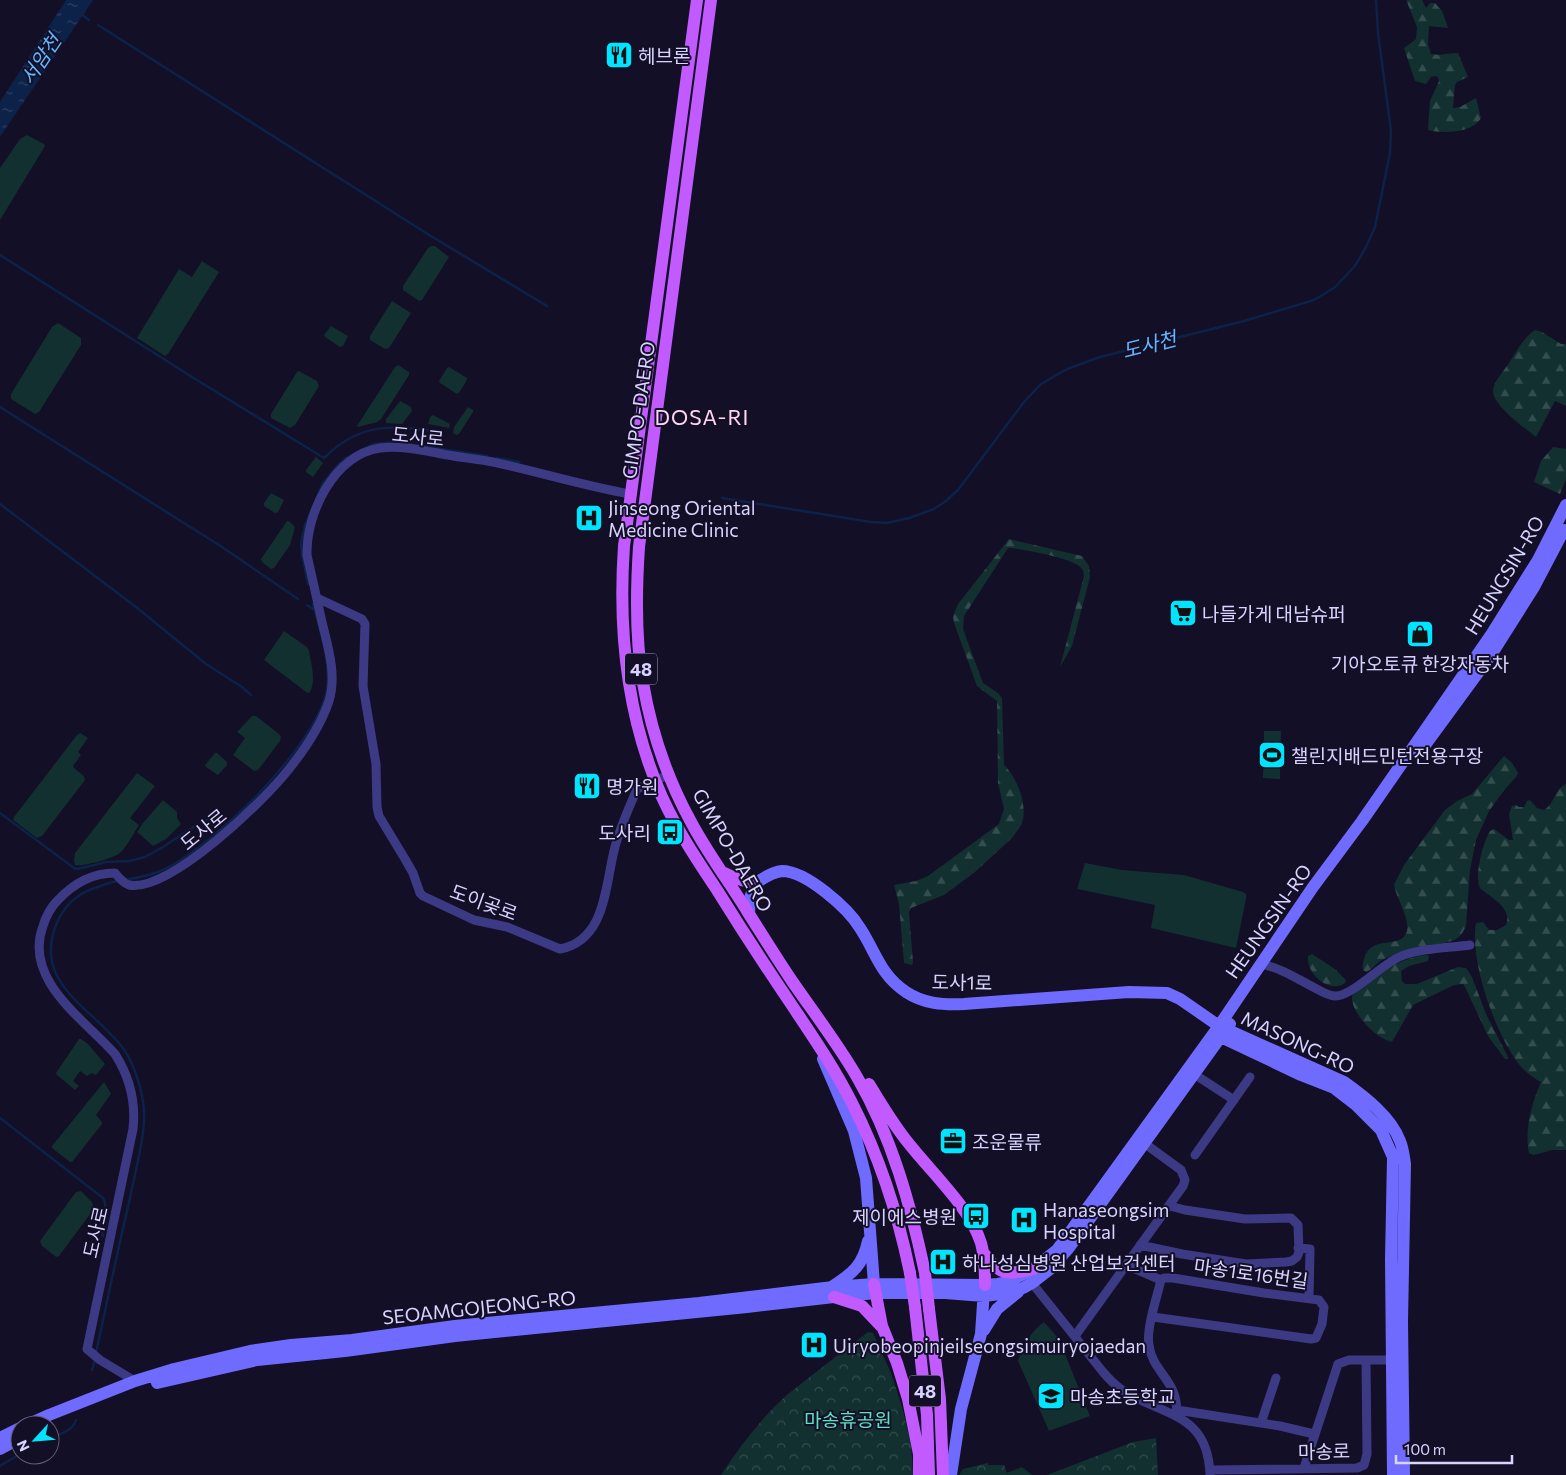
<svg xmlns="http://www.w3.org/2000/svg" width="1566" height="1475" font-family="Commissioner,'Noto Sans KR',sans-serif">
  <style>
    .forest { fill: url(#forest-firs) }
    .park { fill: url(#park-crowns) }
    .garden { fill: #12302f }
    .water { fill: url(#water-ripples) }
    .lines { fill: none; stroke-linecap: round; stroke-linejoin: round }
    .stream { stroke: #0c2248; stroke-width: 2.5 }
    .street { stroke: #3d3a85; stroke-width: 9 }
    .secondary { stroke: #6f6bff; stroke-width: 12 }
    .primary { stroke: #c25bff; stroke-width: 12 }
    .primary-bridge { stroke: #c25bff; stroke-width: 12 }
    .labels { text-anchor: middle; dominant-baseline: central; stroke-width: 4; stroke-linejoin: round; paint-order: stroke }
    .shield { fill: #130f26; stroke: #9e99be; stroke-width: 1 }
    .shield-label { font-size: 18px; font-weight: bold; fill: #d9d4ff }
    .poi-label { font-size: 19px; fill: #d9d4ff; stroke: #130f26; text-anchor: start }
    .street-label { font-size: 19px; fill: #d9d4ff; stroke: #130f26 }
    .park-label { font-size: 19px; fill: #5fe0c0; stroke: #130f26 }
    .water-label { font-size: 20px; font-style: italic; fill: #62b6ff; stroke: #130f26 }
    .quarter-label { font-size: 21px; letter-spacing: 1px; fill: #ffd6f0; stroke: #130f26 }
  </style>
  <defs>
    <pattern id="forest-firs" width="22" height="20" patternUnits="userSpaceOnUse" patternTransform="scale(1.25)"><rect width="22" height="20" fill="#12302f"/><path d="M5 1l3.5 6h-7zM16 11l3.5 6h-7z" fill="#344d4e"/></pattern>
    <pattern id="park-crowns" width="20" height="18" patternUnits="userSpaceOnUse" patternTransform="scale(1.25)"><rect width="20" height="18" fill="#12302f"/><path d="M2 6a3 3 0 1 1 6 0M12 15a3 3 0 1 1 6 0" fill="none" stroke="#344d4e"/></pattern>
    <pattern id="water-ripples" width="26" height="14" patternUnits="userSpaceOnUse" patternTransform="scale(1.25)"><rect width="26" height="14" fill="#0c2248"/><path d="M2 4q2-2 4 0t4 0M15 11q2-2 4 0t4 0" fill="none" stroke="#2f4163"/></pattern>
  </defs>
  <rect width="100%" height="100%" fill="#130f26"/>
  <!-- forest -->
  <path class="forest" d="M1406,0H1422L1426,8L1430,3H1435L1442,11L1448,28L1429,26L1428,44L1431,54C1440,56 1448,53 1458,53L1468,77L1457,82L1455,85L1453,108L1460,107L1476,98L1481,118C1473,133 1443,134 1428,130L1430,101L1439,81L1438,77L1435,76L1431,77L1426,84L1415,81L1404,48L1416,39L1417,27Z
    M1535,330L1542,332L1561,344H1566V406L1555,401L1536,437C1525,428 1492,405 1493,390C1494,381 1504,371 1509,363C1516,352 1523,338 1535,330Z
    M1553,447L1566,449V479L1560,494L1534,482L1541,461Z
    M1009,539L1082,556L1089,566L1090,577L1072,646L1060,667L1084,576C1084,572 1083,569 1079,566C1070,558 1020,548 1008,548L964,616L963,629L983,683L998,693L1002,698L1004,765C1017,777 1028,806 1022,823C1020,828 1016,832 1013,837L975,872L944,895L911,908L909,912L913,962L912,965L904,963L899,904L894,885L916,881L928,876L999,824L1004,809L998,783L997,701L977,686L954,623L953,616L958,604Z
    M1504,756L1512,763L1518,773L1516,777L1505,789L1489,811L1476,840L1470,870L1466,926C1462,934 1460,938 1452,941L1397,953L1380,961L1370,970L1366,972L1363,970C1362,966 1363,963 1364,959C1371,933 1401,951 1407,931C1410,918 1396,898 1394,885L1404,865L1445,810L1457,801L1472,794Z
    M1566,784V1150H1552L1534,1155L1529,1153C1524,1129 1532,1103 1541,1082C1534,1078 1528,1074 1522,1068C1497,1039 1469,962 1476,923L1483,922L1489,930H1497L1506,925C1513,908 1491,898 1480,888C1474,876 1483,842 1490,831L1494,829L1509,840H1513L1509,814L1512,806L1516,805L1519,807H1524L1527,801L1530,800L1537,808L1544,810C1555,804 1554,789 1566,784Z
    M1312,954L1335,969L1346,980L1345,983C1329,994 1306,974 1308,956Z
    M1427,955L1429,956L1428,961L1409,966L1401,971L1402,981L1405,984H1417L1458,967L1466,968L1472,977L1486,1014L1508,1057V1059H1505L1488,1036L1465,987L1463,984L1454,985L1413,1005L1392,1042C1376,1039 1350,1012 1352,996C1371,977 1400,957 1427,955Z"/>
  <!-- park -->
  <path class="park" d="M868,1332L873,1333L891,1373L903,1410L911,1444L913,1475H721C740,1446 762,1417 788,1394C814,1373 841,1353 868,1332Z
    M1156,1438L1158,1475H1047L1133,1442Z
    M988,1463V1465H1004L1007,1473L1022,1467L1032,1475H959L963,1469Z"/>
  <!-- garden -->
  <path class="garden" d="M27,135L44,144L45,146L0,220V168L20,139Z
    M431,246H435L449,257L422,300L419,301L403,290V286L428,248Z
    M202,261L219,272L168,354L165,356L137,338L179,269L192,277Z
    M392,301L411,313L389,348L385,349L370,340V336Z
    M58,323L81,338V345L39,412L35,414L11,399V394L52,327Z
    M331,326L348,336L343,346L340,347L325,337L324,335Z
    M398,365L409,372V375L381,419L377,422L358,427L357,426L395,367Z
    M449,367L467,378V380L459,393L457,394L440,383L439,381L447,368Z
    M299,371L317,381L319,386L295,425L290,428L271,418V414L297,372Z
    M400,401L411,407L412,411L402,424L386,423V419Z
    M468,407L473,410V412L459,434L456,435L453,433L454,427Z
    M433,415L450,424L449,428L428,424L430,417Z
    M316,457L323,463L313,477L306,472V470Z
    M271,493L284,500L278,512L275,513L264,506V503Z
    M287,521H289L295,527L290,545L274,568L271,569L262,562L261,559Z
    M284,631L307,647L309,651C311,663 317,682 309,693L306,692L264,660Z
    M252,716H256L279,734L281,737L280,741L258,770L254,771L233,755L245,738L237,732Z
    M1264,731H1281L1280,779L1263,778Z
    M80,733L88,738L78,752L81,755L73,766L74,768L84,776L85,780L42,836L37,838L13,820L14,817L77,735Z
    M215,753H217L227,762V765L218,775L206,767L205,765Z
    M137,773L155,786L130,818L139,825C133,834 128,845 121,852C116,858 82,867 75,865L74,861L75,853Z
    M163,800L177,812V818L181,824L166,839L153,846L137,832L143,823Z
    M1085,863L1122,870L1184,875L1243,892L1246,894V899L1236,948L1151,928L1155,905L1077,889Z
    M79,1039H81L88,1044L105,1064L96,1075L92,1073L87,1076L80,1071L73,1081L79,1086L75,1090L57,1075L56,1073Z
    M104,1082L111,1094L96,1115L102,1122V1124L72,1162H70L52,1148V1146Z
    M81,1191L92,1202L94,1209L59,1256L56,1257L42,1246L40,1241L76,1192Z
    M1044,1322L1059,1339L1090,1416L1049,1431L1018,1361C1023,1346 1031,1331 1044,1322Z"/>
  <!-- water -->
  <path class="water" d="M66,0H93L0,137V102Z"/>
  <g class="lines">
    <!-- stream -->
    <path class="stream" d="M80,13L89,20
      M98,25L426,233L547,306
      M0,255L192,377L324,458C360,422 392,425 438,432
      M0,407L222,547L298,599
      M497,458L519,462
      M722,498L871,522L887,523L909,518L934,509L946,501L958,490L1024,402L1041,384L1067,369L1100,357L1244,321L1314,300L1334,288L1355,266L1366,247L1375,227L1390,153L1391,131L1378,33L1376,0
      M0,504L136,607L206,664L242,687L251,695
      M308,584L302,555L301,543L305,525L323,483L337,466L346,458L373,444L395,442L487,456
      M307,605L313,609
      M0,813L74,868L78,869L106,862L129,861L145,857L163,847L198,824
      M206,820L217,817L222,818
      M125,880C136,878 148,876 158,872C210,851 318,745 327,689C331,662 320,630 313,604
      M0,1118L103,1198C111,1210 96,1222 103,1236
      M96,1353C107,1301 118,1249 130,1198C135,1172 145,1137 144,1112C143,1092 136,1069 125,1051C97,1010 32,986 56,925C68,895 88,889 117,881
      M92,1370L95,1360
      M50,1439C59,1434 73,1431 76,1420
      M0,1466L20,1454"/>
    <!-- street -->
    <path class="street" d="M317,598L362,619L365,624L363,686L376,764L377,807L379,816L405,859L413,873L420,893L423,896L474,920L507,927L560,949C607,940 605,883 615,847C620,827 629,808 637,789L670,774
      M1260,964C1279,967 1296,978 1313,987C1319,990 1326,995 1334,996C1350,998 1381,965 1399,957C1420,948 1447,948 1470,945
      M1194,1074L1234,1100
      M1195,1155L1250,1077
      M1140,1245L1182,1254L1246,1264L1286,1262L1292,1261L1297,1257L1299,1252L1298,1225L1291,1218L1245,1219L1185,1210L1170,1206
      M1298,1248L1310,1249L1309,1298
      M1126,1265L1161,1280
      M1032,1283L1103,1372C1109,1379 1115,1385 1122,1390C1164,1417 1208,1412 1210,1475
      M1153,1317L1311,1339L1316,1338L1322,1324L1324,1307L1319,1300L1264,1293L1173,1278H1164L1161,1280C1157,1297 1146,1329 1149,1345C1152,1373 1181,1382 1176,1416
      M1075,1336L1183,1186L1185,1180L1181,1170L1144,1143
      M135,1381L100,1360L87,1349L133,1129C136,1102 129,1076 115,1054C84,1019 23,980 43,926C46,916 51,907 58,900C73,884 92,873 115,873C119,878 123,883 129,885C169,893 265,800 289,769C305,749 321,725 329,701C337,675 328,647 322,622C317,600 312,578 307,555C306,513 334,455 380,448C402,445 426,451 448,455C463,458 478,459 493,462C539,472 584,486 630,494
      M1177,1410L1280,1426L1314,1434
      M1261,1423L1276,1378
      M1304,1468L1338,1364L1349,1360H1391
      M1210,1470L1357,1468L1364,1465L1367,1454L1366,1360"/>
    <!-- secondary -->
    <path class="secondary" d="M1420,752L1491,655L1534,587L1564,530
      M749,913L750,898L755,884C763,878 772,872 782,871C806,871 848,908 860,928C876,952 880,975 906,992C924,1004 943,1005 964,1004L1129,992L1167,993L1180,999L1219,1026L1344,1082C1365,1097 1391,1117 1400,1141C1403,1148 1404,1157 1405,1164L1402,1322L1404,1475
      M1220,1030L1221,1037L1301,1075L1334,1088L1356,1105L1381,1130L1393,1157L1391,1259L1393,1475
      M823,1059L854,1131L866,1178L874,1284
      M833,1286C853,1273 863,1265 868,1241
      M984,1330L997,1309L1018,1292
      M157,1383L257,1360L345,1351L455,1336L747,1307L834,1297L876,1293H945L984,1296L1000,1294L1023,1288L1032,1283L1050,1269L1068,1249L1230,1024
      M27,1425L49,1415L135,1381L174,1369L250,1351L291,1345L352,1340L455,1326L699,1303L833,1287L874,1284L985,1285L998,1284L1008,1282L1033,1269L1057,1250L1219,1026L1313,887L1362,821L1491,635L1538,560L1566,505
      M0,1438L20,1428
      M0,1449L20,1438
      M951,1475L961,1409L981,1334L984,1289"/>
    <!-- primary -->
    <path class="primary" d="M697,0L624,546C618,632 627,718 662,797C677,830 697,860 717,890C740,927 764,964 789,1001C811,1034 834,1067 852,1103C879,1156 898,1214 910,1273
      M711,0L639,547C636,592 635,638 643,683C651,730 668,780 691,822C708,854 730,883 749,914C763,936 777,959 792,981C814,1013 838,1044 857,1077C892,1137 911,1206 925,1273
      M722,872L735,878L755,884
      M869,1084C882,1105 894,1126 910,1145C933,1174 970,1208 981,1243C985,1257 985,1271 985,1285
      M983,1252C1001,1276 1005,1275 1033,1269
      M874,1284L882,1326L897,1363L908,1399L919,1454V1475
      M834,1297L862,1306L881,1326
      M915,1307L927,1415L929,1475
      M929,1309L940,1399L943,1475"/>
    <!-- primary-bridge -->
    <path class="primary-bridge" d="M910,1273L915,1307
      M925,1273L929,1309"/>
  </g>
  <!-- icons -->
  <defs>
    <g id="restaurant-square" transform="scale(1.4375)"><rect x="-9" y="-9" width="18" height="18" rx="4" fill="#00e5ff" stroke="#130f26"/><path d="M-5-6h1v4h1v-4h1v4h1v-4h1v5L-1.5 .5V6h-2V.5L-5-1ZM5-6V6H3V1.5H1.5Q1.5-4 5-6Z" fill="#111"/></g>
    <g id="hospital-square" transform="scale(1.4375)"><rect x="-9" y="-9" width="18" height="18" rx="4" fill="#00e5ff" stroke="#130f26"/><path d="M-5-5h3v3.5h4V-5h3V5h-3V1.5h-4V5h-3Z" fill="#111"/></g>
    <g id="supermarket-square" transform="scale(1.4375)"><rect x="-9" y="-9" width="18" height="18" rx="4" fill="#00e5ff" stroke="#130f26"/><path d="M-6-5.5h2.5l.6 2H6L4.5 2H-2.5L-4.4-4H-6ZM-1.5 3.2a1.3 1.3 0 1 0 .1 0ZM3 3.2a1.3 1.3 0 1 0 .1 0Z" fill="#111"/></g>
    <g id="shop-square" transform="scale(1.4375)"><rect x="-9" y="-9" width="18" height="18" rx="4" fill="#00e5ff" stroke="#130f26"/><path d="M-5-2.5h2.3a2.7 3.5 0 0 1 5.4 0H5L5.5 6h-11ZM-1.5-2.5h3a1.5 2.3 0 0 0-3 0Z" fill="#111"/></g>
    <g id="stadium-square" transform="scale(1.4375)"><rect x="-9" y="-9" width="18" height="18" rx="4" fill="#00e5ff" stroke="#130f26"/><path d="M0-5a6.5 5 0 1 0 0 10a6.5 5 0 1 0 0-10ZM-3.5-1.8h7v3.6h-7Z" fill="#111"/></g>
    <g id="bus-square" transform="scale(1.4375)"><rect x="-9" y="-9" width="18" height="18" rx="4" fill="#00e5ff" stroke="#130f26"/><path d="M-5-6H5V4H4V6H2V4H-2V6H-4V4H-5ZM-3.5-4V0h7V-4ZM-3.5 1.2v1.5H-2V1.2ZM2 1.2v1.5H3.5V1.2Z" fill="#111"/></g>
    <g id="office-square" transform="scale(1.4375)"><rect x="-9" y="-9" width="18" height="18" rx="4" fill="#00e5ff" stroke="#130f26"/><path d="M-6-3h4V-5.5h4V-3h4V5H-6ZM-1-4.5V-3h2v-1.5ZM-6 0V1H6V0Z" fill="#111"/></g>
    <g id="school-square" transform="scale(1.4375)"><rect x="-9" y="-9" width="18" height="18" rx="4" fill="#00e5ff" stroke="#130f26"/><path d="M0-5L7-2L0 1L-7-2ZM-4 1L0 2.5L4 1V4Q0 6-4 4Z" fill="#111"/></g>
  </defs>
  <g fill-rule="evenodd">
    <use href="#restaurant-square" x="619" y="55"/>
    <use href="#hospital-square" x="589" y="518"/>
    <use href="#supermarket-square" x="1183" y="613"/>
    <use href="#shop-square" x="1420" y="634"/>
    <use href="#stadium-square" x="1272" y="755"/>
    <use href="#restaurant-square" x="587" y="786"/>
    <use href="#bus-square" x="670" y="832"/>
    <use href="#office-square" x="953" y="1141"/>
    <use href="#bus-square" x="976" y="1216"/>
    <use href="#hospital-square" x="1024" y="1220"/>
    <use href="#hospital-square" x="943" y="1262"/>
    <use href="#hospital-square" x="814" y="1345"/>
    <use href="#school-square" x="1051" y="1396"/>
  </g>
  <g class="labels">
    <!-- shield labels -->
    <g class="shield">
      <rect x="625" y="653.5" width="32" height="31" rx="4"/>
      <rect x="909" y="1375.5" width="32" height="31" rx="4"/>
    </g>
    <g class="shield-label">
      <text x="641" y="669">48</text>
      <text x="925" y="1391">48</text>
    </g>
    <!-- poi labels -->
    <g class="poi-label">
      <text x="638" y="55">헤브론</text>
      <text x="608" y="507">Jinseong Oriental<tspan x="608" dy="22">Medicine Clinic</tspan></text>
      <text x="1202" y="613">나들가게 대남슈퍼</text>
      <text x="1420" y="663" text-anchor="middle">기아오토큐 한강자동차</text>
      <text x="1291" y="755">챌린지배드민턴전용구장</text>
      <text x="606" y="786">명가원</text>
      <text x="651" y="832" text-anchor="end">도사리</text>
      <text x="972" y="1141">조운물류</text>
      <text x="1043" y="1209">Hanaseongsim<tspan x="1043" dy="22">Hospital</tspan></text>
      <text x="957" y="1216" text-anchor="end">제이에스병원</text>
      <text x="962" y="1262">하나성심병원 산업보건센터</text>
      <text x="833" y="1345">Uiryobeopinjeilseongsimuiryojaedan</text>
      <text x="1070" y="1396">마송초등학교</text>
    </g>
    <!-- street labels -->
    <g class="street-label">
      <text transform="translate(638 410) rotate(-82)">GIMPO-DAERO</text>
      <text transform="translate(418 436) rotate(6)">도사로</text>
      <text transform="translate(1504 575) rotate(-59)">HEUNGSIN-RO</text>
      <text transform="translate(203 829) rotate(-39)">도사로</text>
      <text transform="translate(733 850) rotate(60)">GIMPO-DAERO</text>
      <text transform="translate(484 902) rotate(20)">도이곶로</text>
      <text transform="translate(1268 921) rotate(-55)">HEUNGSIN-RO</text>
      <text transform="translate(962 982) rotate(1)">도사1로</text>
      <text transform="translate(1298 1042) rotate(25)">MASONG-RO</text>
      <text transform="translate(95 1232) rotate(-77)">도사로</text>
      <text transform="translate(1251 1273) rotate(8)">마송1로16번길</text>
      <text transform="translate(479 1307) rotate(-6)">SEOAMGOJEONG-RO</text>
      <text transform="translate(1324 1451) rotate(-1)">마송로</text>
    </g>
    <!-- park labels -->
    <g class="park-label">
      <text x="848" y="1419">마송휴공원</text>
    </g>
    <!-- water labels -->
    <g class="water-label">
      <text transform="translate(40 59) rotate(-56)">서암천</text>
      <text transform="translate(1149 344) rotate(-14)">도사천</text>
    </g>
    <!-- quarter labels -->
    <g class="quarter-label">
      <text x="702" y="416">DOSA-RI</text>
    </g>
  </g>
  <!-- north arrow -->
  <g transform="translate(35 1440) rotate(244)"><circle r="24" fill="#130f26" stroke="#625e7d"/>
  <path d="M0-4L9 19L0 12L-9 19Z" fill="#00e5ff"/>
  <text y="-8" font-size="14" font-weight="bold" text-anchor="middle" fill="#d9d4ff">N</text>
  </g>
  <!-- scale -->
  <path d="M1396 1455v8h116v-8" fill="none" stroke="#d9d4ff" stroke-width="2.5"/>
  <text x="1404" y="1455" font-size="15" fill="#d9d4ff" stroke="#130f26" stroke-width="4" paint-order="stroke">100 m</text>
</svg>
